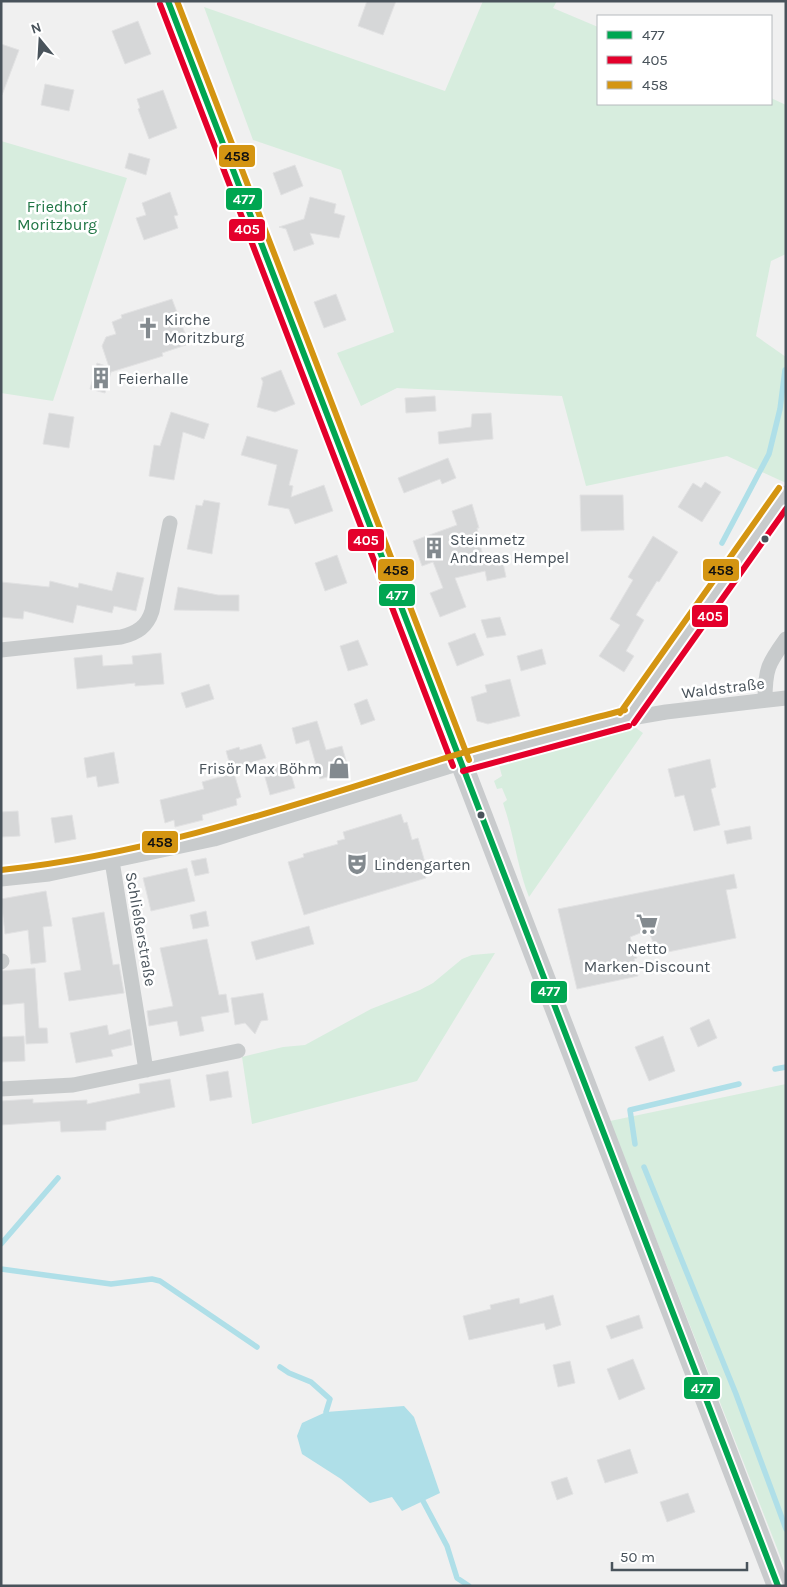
<svg xmlns="http://www.w3.org/2000/svg" width="787" height="1587" font-family="Karla,sans-serif">
  <style>
    .green { fill: #d7edde }
    .water { fill: #afdfe8 }
    .lines { fill: none; stroke-linecap: round; stroke-linejoin: round }
    .stream { stroke: #afdfe8; stroke-width: 5.5 }
    .building { fill: #d6d7d8; stroke: #e2e2e3 }
    .street { stroke: #c8cbcc; stroke-width: 15 }
    .secondary { stroke: #c9cbcd; stroke-width: 22 }
    .bus-1-casing { stroke: #fff; stroke-width: 10 }
    .bus-2-casing { stroke: #fff; stroke-width: 10 }
    .bus-3-casing { stroke: #fff; stroke-width: 10 }
    .bus-1 { stroke: #00a651; stroke-width: 6 }
    .bus-2 { stroke: #e4002b; stroke-width: 6 }
    .bus-3 { stroke: #d49512; stroke-width: 6 }
    .bus-dot { fill: #49535b; stroke: #fff; stroke-width: 2 }
    .labels { text-anchor: middle; dominant-baseline: central; stroke-width: 5; stroke-linejoin: round; paint-order: stroke }
    .park-label { font-size: 16px; fill: #207645; stroke: #fff }
    .poi-label { font-size: 16px; fill: #49535b; stroke: #fff; text-anchor: start }
    .street-label { font-size: 16px; fill: #49535b; stroke: #fff }
    .line-badge { stroke: #fff; stroke-width: 2 }
    .badge-label { font-size: 14px; text-anchor: middle; font-weight: bold; fill: #fff }
    .pale-badge-label { font-size: 14px; text-anchor: middle; font-weight: bold; fill: #111 }
  </style>
  <rect width="100%" height="100%" fill="#f0f0f0"/>
  <!-- green -->
  <path class="green" d="M483,1H557L553,8L598,27V104H771V98L786,105V254L771,261L756,336L786,357V483L727,456L586,486L562,396L397,388L361,406L337,353L394,332L341,170L253,140L204,7L445,91Z
    M1,141L127,178L53,401L1,393Z
    M636,728L643,733L529,897C517,866 514,834 503,803L507,800L502,788L497,789L494,781L502,776L499,765L606,731L610,736Z
    M495,953L417,1081L252,1124L242,1057L283,1047L305,1045L371,1009L420,990L433,983L462,959L472,955Z
    M786,1084V1571L610,1121Z"/>
  <!-- water -->
  <path class="water" d="M404,1406L414,1417L440,1493L402,1511L392,1497L370,1503L341,1479L302,1454L297,1436L302,1423L326,1412Z"/>
  <g class="lines">
    <!-- stream -->
    <path class="stream" d="M722,543L769,454L780,409L785,370
      M775,1069L786,1067
      M635,1144L630,1110L739,1084
      M644,1167L736,1394L786,1529
      M1,1244L58,1178
      M1,1269L111,1284L152,1279L160,1281L257,1347
      M280,1367L289,1373L311,1382L330,1399L326,1412
      M423,1501L447,1546L457,1578L469,1586"/>
  </g>
  <!-- building -->
  <path class="building" d="M367,1H396L383,35L358,26Z
    M138,21L151,54L125,64L112,31Z
    M1,44L19,50L2,95L1,94Z
    M45,84L74,90L69,111L41,105Z
    M163,90L177,128L149,139L138,109L140,108L137,99Z
    M129,153L150,159L146,175L125,168Z
    M295,165L303,186L281,195L273,173Z
    M170,192L178,215L174,216L178,228L144,240L136,218L146,215L142,203Z
    M310,197L336,204L334,213L345,216L339,238L310,233L314,244L294,251L286,229L279,227L304,219Z
    M336,294L346,320L324,328L314,302Z
    M172,299L189,344L162,353L163,356L111,372L105,393L90,389L97,363L109,367L102,346L106,337L116,334L112,322L122,318L121,315Z
    M281,370L295,404L275,412L257,407L263,382L261,378Z
    M435,396L436,411L406,413L405,398Z
    M171,412L209,424L204,439L183,432L174,480L149,476L154,445L160,446Z
    M49,413L74,417L69,448L43,444Z
    M491,413L493,439L439,444L438,432L471,427L472,414Z
    M247,436L298,450L289,485L293,486L291,497L324,485L333,511L295,524L289,509L268,505L277,465L241,455Z
    M448,458L456,478L442,484L440,479L404,493L398,478Z
    M705,482L721,492L702,522L678,507L693,483L701,488Z
    M580,495H623L624,530L581,531Z
    M204,500L220,503L212,554L187,549L196,505L202,506Z
    M472,504L479,528H477L484,562L502,558L506,577L487,581L485,571L455,578L466,607L440,617L430,593L443,588L433,562L422,566L413,541L457,525L452,511Z
    M653,536L678,552L659,582L657,581L636,615L644,620L626,651L634,656L624,672L599,656L620,625L610,619L633,580L628,577Z
    M337,555L347,583L325,591L315,563Z
    M117,572L144,578L136,611L114,606L112,613L77,605L73,623L24,611L23,619L1,617V582L49,587L50,581L78,588L79,583L112,591Z
    M178,587L218,595H239V611L174,610Z
    M500,617L506,635L487,638L481,620Z
    M475,633L484,655L457,666L448,643Z
    M358,640L368,665L348,671L340,646Z
    M542,649L546,664L521,671L517,656Z
    M161,653L164,684L135,686V683L77,689L74,658L102,655L103,666L133,664L132,656Z
    M510,679L520,716L488,724L477,721L471,697L487,692L485,685Z
    M209,684L214,699L186,708L181,693Z
    M367,699L375,720L361,725L354,704Z
    M317,721L326,750L342,746L349,771L320,779L309,740L296,744L292,728Z
    M261,744L266,758L231,769L226,751L239,747L240,750Z
    M114,752L119,783L98,787L96,776L87,778L84,758Z
    M710,759L716,787L711,789L720,825L694,831L684,795L675,797L668,769Z
    M288,763L295,788L270,795L263,770Z
    M234,773L241,797L236,799L237,805L202,815L203,820L175,827L174,820L165,823L160,800L204,789L202,782Z
    M18,811L20,836L1,837V812Z
    M401,814L404,823L407,822L412,840L418,838L426,866L423,867L426,878L304,915L288,862L304,857L303,854L338,844L337,841L345,839L343,832Z
    M72,815L76,839L55,843L51,818Z
    M750,826L752,839L727,844L724,831Z
    M206,858L209,873L195,876L191,861Z
    M187,868L195,901L151,911L143,878Z
    M734,874L737,888L726,890L736,938L658,954L648,930L630,937L637,958L634,959L638,976L577,989L558,909Z
    M46,891L52,926L43,927L46,962L31,964L28,930L5,934L1,899Z
    M206,911L209,926L193,929L190,915Z
    M104,912L113,965L119,964L124,993L69,1001L64,973L81,970L72,918Z
    M309,926L314,944L256,960L251,942Z
    M207,939L219,995L226,994L229,1012L201,1017L204,1031L180,1036L177,1021L149,1026L147,1011L173,1006L160,948Z
    M35,968L39,1028H47L48,1043L26,1044L24,1003L1,1005V971Z
    M263,993L268,1020L261,1021L255,1034L245,1023L235,1025L231,998Z
    M709,1019L717,1038L698,1047L690,1028Z
    M107,1025L109,1035L130,1029L132,1045L111,1050L113,1056L76,1063L70,1033Z
    M24,1036L25,1061L1,1062V1037Z
    M663,1036L675,1071L649,1081L635,1047Z
    M228,1071L232,1097L210,1101L206,1075Z
    M170,1079L175,1107L106,1122V1130L61,1132L60,1121L1,1125V1101L33,1099V1103L87,1100V1104L140,1093L139,1084Z
    M553,1295L561,1325L546,1330L544,1323L469,1340L463,1316L491,1309L490,1305L519,1298L520,1304Z
    M639,1315L643,1328L611,1339L606,1326Z
    M633,1359L645,1389L619,1400L607,1369Z
    M570,1361L575,1383L558,1387L553,1365Z
    M630,1449L638,1473L605,1483L597,1460Z
    M567,1477L573,1494L557,1500L551,1482Z
    M688,1493L695,1512L667,1522L660,1502Z"/>
  <g class="lines">
    <!-- street -->
    <path class="street" d="M1,650L121,637C137,633 147,627 152,611L170,523
      M765,700C765,669 768,664 786,639
      M627,718L786,493
      M112,861L146,1070
      M1,879L49,874L214,839L447,767L602,723L666,712L786,698
      M1,962L2,961
      M1,1089L73,1085L238,1051"/>
    <!-- secondary -->
    <path class="secondary" d="M168,1L778,1586"/>
    <!-- bus-1 casing -->
    <g class="bus-1-casing">
      <path id="bus-1" d="M168,1L778,1586"/>
    </g>
    <!-- bus-2 casing -->
    <g class="bus-2-casing">
      <path id="bus-2" d="M160,4L453,766
        M634,723L786,509
        M463,771L629,726"/>
    </g>
    <!-- bus-3 casing -->
    <g class="bus-3-casing">
      <path id="bus-3" d="M177,1L469,760
        M620,713L779,488
        M1,870C153,854 297,804 442,759C502,741 564,726 625,710"/>
    </g>
    <!-- bus-1 -->
    <use href="#bus-1" class="bus-1"/>
    <!-- bus-2 -->
    <use href="#bus-2" class="bus-2"/>
    <!-- bus-3 -->
    <use href="#bus-3" class="bus-3"/>
  </g>
  <!-- icons -->
  <defs>
    <g id="church-bare" transform="scale(1.725)"><path d="M-1.2-6h2.4v3.5h3.3v2.4h-3.3V6h-2.4V-.1h-3.3v-2.4h3.3Z" fill="#838a8f" stroke="#fff" stroke-width="2.5" paint-order="stroke"/></g>
    <g id="building-bare" transform="scale(1.725)"><path d="M-4-6H4V6H1V3H-1V6H-4ZM-2.5-4.3h1.7v1.8h-1.7ZM.8-4.3h1.7v1.8H.8ZM-2.5-1h1.7V.8h-1.7ZM.8-1h1.7V.8H.8Z" fill="#838a8f" stroke="#fff" stroke-width="2.5" paint-order="stroke"/></g>
    <g id="shop-bare" transform="scale(1.725)"><path d="M-5-2.5h2.3a2.7 3.5 0 0 1 5.4 0H5L5.5 6h-11ZM-1.5-2.5h3a1.5 2.3 0 0 0-3 0Z" fill="#838a8f" stroke="#fff" stroke-width="2.5" paint-order="stroke"/></g>
    <g id="theatre-bare" transform="scale(1.725)"><path d="M-5-5.5Q0-4 5-5.5V0Q5 5 0 6Q-5 5-5 0ZM-3.3-2.5H-1v1.5H-3.3ZM1-2.5H3.3v1.5H1ZM-2.8 1Q0 5.5 2.8 1Z" fill="#838a8f" stroke="#fff" stroke-width="2.5" paint-order="stroke"/></g>
    <g id="supermarket-bare" transform="scale(1.725)"><path d="M-6-5.5h2.5l.6 2H6L4.5 2H-2.5L-4.4-4H-6ZM-1.5 3.2a1.3 1.3 0 1 0 .1 0ZM3 3.2a1.3 1.3 0 1 0 .1 0Z" fill="#838a8f" stroke="#fff" stroke-width="2.5" paint-order="stroke"/></g>
  </defs>
  <g fill-rule="evenodd">
    <use href="#church-bare" x="148" y="328"/>
    <use href="#building-bare" x="101" y="378"/>
    <use href="#building-bare" x="434" y="548"/>
    <use href="#shop-bare" x="339" y="768"/>
    <use href="#theatre-bare" x="357" y="864"/>
    <use href="#supermarket-bare" x="647" y="924"/>
  </g>
  <!-- markers -->
  <g class="bus-dot">
    <circle cx="765" cy="539" r="4.5"/>
    <circle cx="481" cy="815" r="4.5"/>
  </g>
  <g class="labels">
    <!-- park labels -->
    <g class="park-label">
      <text x="57" y="206">Friedhof<tspan x="57" dy="18">Moritzburg</tspan></text>
    </g>
    <!-- poi labels -->
    <g class="poi-label">
      <text x="164" y="319">Kirche<tspan x="164" dy="18">Moritzburg</tspan></text>
      <text x="118" y="378">Feierhalle</text>
      <text x="450" y="539">Steinmetz<tspan x="450" dy="18">Andreas Hempel</tspan></text>
      <text x="322" y="768" text-anchor="end">Frisör Max Böhm</text>
      <text x="374" y="864">Lindengarten</text>
      <text x="647" y="948" text-anchor="middle">Netto<tspan x="647" dy="18">Marken-Discount</tspan></text>
    </g>
    <!-- street labels -->
    <g class="street-label">
      <text transform="translate(723 688) rotate(-7)">Waldstraße</text>
      <text transform="translate(141 929) rotate(80)">Schließerstraße</text>
    </g>
  </g>
  <g class="line-badge">
    <rect x="218" y="144" width="38" height="24" rx="5" fill="#d49512"/>
    <rect x="225" y="187" width="38" height="24" rx="5" fill="#00a651"/>
    <rect x="228" y="218" width="38" height="24" rx="5" fill="#e4002b"/>
    <rect x="347" y="528" width="38" height="24" rx="5" fill="#e4002b"/>
    <rect x="702" y="558" width="38" height="24" rx="5" fill="#d49512"/>
    <rect x="377" y="558" width="38" height="24" rx="5" fill="#d49512"/>
    <rect x="378" y="583" width="38" height="24" rx="5" fill="#00a651"/>
    <rect x="691" y="604" width="38" height="24" rx="5" fill="#e4002b"/>
    <rect x="141" y="830" width="38" height="24" rx="5" fill="#d49512"/>
    <rect x="530" y="980" width="38" height="24" rx="5" fill="#00a651"/>
    <rect x="683" y="1376" width="38" height="24" rx="5" fill="#00a651"/>
  </g>
  <g class="badge-label">
    <text x="244" y="204">477</text>
    <text x="247" y="234">405</text>
    <text x="366" y="545">405</text>
    <text x="397" y="600">477</text>
    <text x="710" y="621">405</text>
    <text x="549" y="996">477</text>
    <text x="702" y="1393">477</text>
  </g>
  <g class="pale-badge-label">
    <text x="237" y="161">458</text>
    <text x="721" y="575">458</text>
    <text x="396" y="575">458</text>
    <text x="160" y="847">458</text>
  </g>
  <!-- border -->
  <rect width="787" height="1587" fill="none" stroke="#49535b" stroke-width="5"/>
  <!-- legend -->
  <rect x="597" y="15" width="175" height="90" fill="#ffffff" stroke="#b6babd"/>
  <rect x="607" y="31" width="25" height="8" fill="#00a651" stroke="#b6babd"/>
  <text x="642" y="40" font-size="15" fill="#49535b">477</text>
  <rect x="607" y="56" width="25" height="8" fill="#e4002b" stroke="#b6babd"/>
  <text x="642" y="65" font-size="15" fill="#49535b">405</text>
  <rect x="607" y="81" width="25" height="8" fill="#d49512" stroke="#b6babd"/>
  <text x="642" y="90" font-size="15" fill="#49535b">458</text>
  <!-- north arrow -->
  <g transform="translate(40 40) rotate(342)" stroke="#ffffff" stroke-width="4" paint-order="stroke">
  <path d="M0-4L9 19L0 12L-9 19Z" fill="#49535b"/>
  <text y="-8" font-size="14" font-weight="bold" text-anchor="middle" fill="#49535b">N</text>
  </g>
  <!-- scale -->
  <path d="M612 1562v8h135v-8" fill="none" stroke="#49535b" stroke-width="2.5"/>
  <text x="620" y="1562" font-size="15" fill="#49535b" stroke="#ffffff" stroke-width="4" paint-order="stroke">50 m</text>
</svg>
